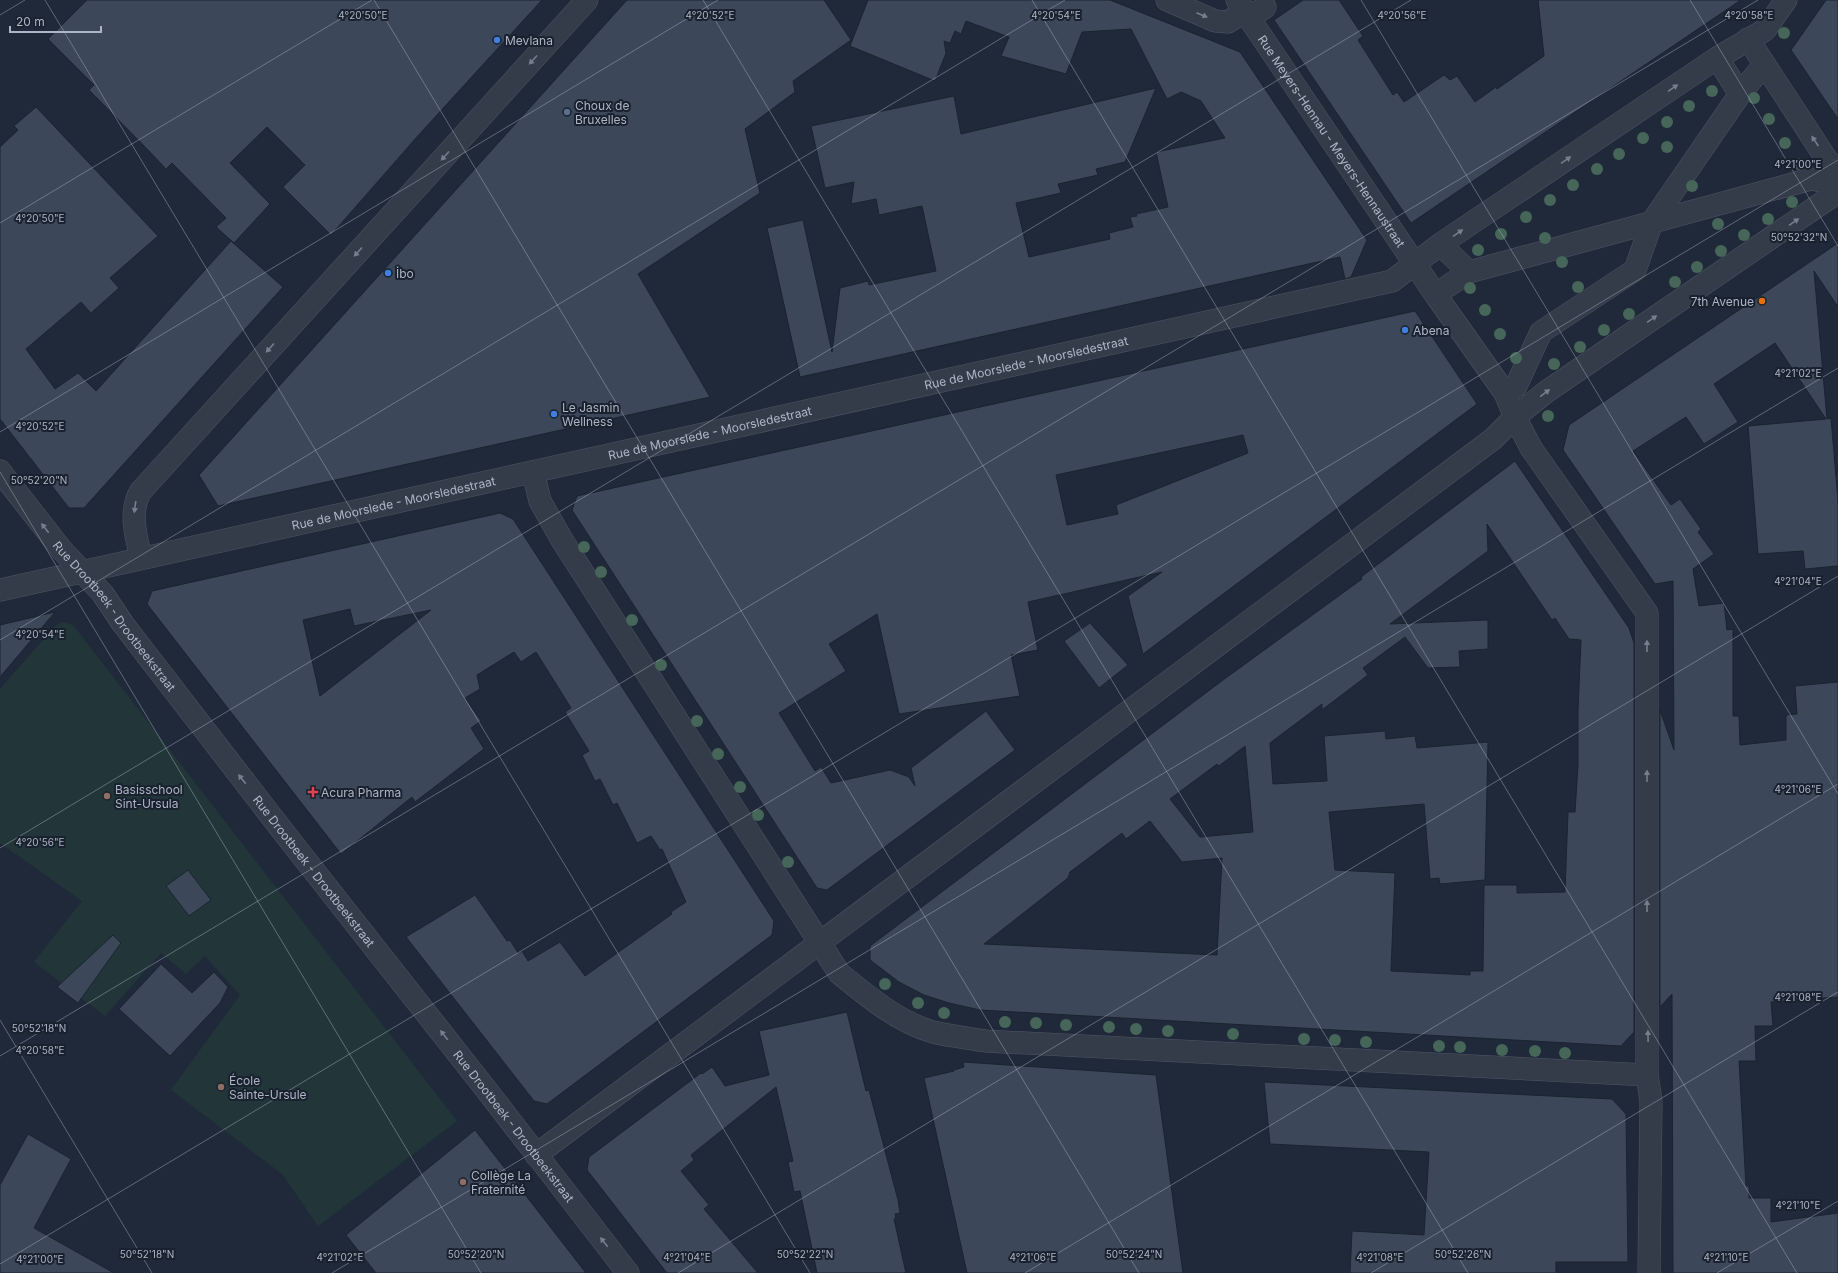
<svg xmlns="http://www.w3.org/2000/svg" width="1838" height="1273" font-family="Inter,sans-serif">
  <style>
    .green { fill: #22363a }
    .building { fill: #3c4759; stroke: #1b2330; fill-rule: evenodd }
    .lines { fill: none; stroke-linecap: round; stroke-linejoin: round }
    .minor-casing { stroke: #4e5664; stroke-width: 23 }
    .minor { stroke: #343c4a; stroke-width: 22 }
    .tree { fill: #466659 }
    .oneway { fill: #777f8e }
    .ticks { fill: none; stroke: #aeb6c6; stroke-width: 1; stroke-opacity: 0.45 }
    .shop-dot { fill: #3f7fe0; stroke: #19212e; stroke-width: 1.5 }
    .service-dot { fill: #5c6f8a; stroke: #19212e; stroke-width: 1.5 }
    .food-dot { fill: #e8710a; stroke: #19212e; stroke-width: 1.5 }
    .health-dot { fill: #e0444e; stroke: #19212e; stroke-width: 1.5 }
    .education-dot { fill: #8d6e63; stroke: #19212e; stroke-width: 1.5 }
    .labels { text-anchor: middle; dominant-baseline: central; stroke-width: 4; stroke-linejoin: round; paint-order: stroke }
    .poi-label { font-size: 12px; fill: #aeb6c6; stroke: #19212e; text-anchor: start }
    .street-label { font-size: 12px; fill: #aeb6c6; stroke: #19212e }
    .ticks-label { font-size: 10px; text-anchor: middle; fill: #aeb6c6; stroke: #19212e; stroke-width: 4; stroke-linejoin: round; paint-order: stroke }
  </style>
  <rect width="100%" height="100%" fill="#202939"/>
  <!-- green -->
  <path class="green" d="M63,622L73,625L457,1121L318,1226L282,1174L171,1090L240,995L205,956L186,974L161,953L105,1016L34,962L82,901L0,843V689L56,625Z"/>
  <!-- building -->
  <path class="building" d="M87,0H542L416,138L331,235L283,187L305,165L267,127L230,163L270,204L234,243L216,227L226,218L172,163L166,169L149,151L89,90L94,85L48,39Z
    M627,0H824L851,40L793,81L795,92L745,129L760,193L638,274L710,397L218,506L199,475Z
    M868,0H1110L1240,52L1367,240L1351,277L1345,279L1340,257L800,377L767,228L803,220L832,352L840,288L868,281L869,285L936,271L922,206L879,215L876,199L851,204L854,182L825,188L811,126L954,96L961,134L1156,88L1125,162L1096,169L1098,175L1058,184L1061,193L1016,203L1029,257L1110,239L1109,233L1133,227L1130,217L1137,216L1136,214L1168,207L1156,152L1225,138L1201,101L1181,92L1167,99L1131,29L1082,32L1066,74L1001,56L1009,37L966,21L961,34L955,31L950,43L944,41L946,53L935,81L850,46Z
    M1303,0H1339L1363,36L1358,40L1393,95L1397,92L1404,102L1444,75L1450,80L1457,76L1475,102L1496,87L1497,89L1544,56L1538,0H1741L1411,223L1274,20Z
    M1826,0H1838V119L1791,50Z
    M36,107L158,236L110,278L119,288L91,313L81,302L26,349L55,389L78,373L96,391L231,241L283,287L84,508H69L0,419V147L18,130L14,126Z
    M1838,243V307L1814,271L1827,419L1831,418L1838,500V566L1805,569L1803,551L1758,554L1748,426L1826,419L1775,343L1714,384L1738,422L1704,444L1686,417L1633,451L1671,505L1680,499L1701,529L1698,532L1714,554L1693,569L1699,606L1724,603L1727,630L1733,629V716H1739L1740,745L1786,740V715L1797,714L1795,686L1838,682V997L1771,1002L1773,1026H1755L1756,1061H1739L1746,1186H1749V1198H1771V1222L1838,1213V1273H1673L1672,994L1660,1007V710L1674,750L1673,581L1655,584L1563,450L1569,425Z
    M1415,311L1477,404L1143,654L1128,596L1162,572L1028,602L1038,650L1011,655L1020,696L899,714L877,614L829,644L846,671L779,713L815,771L821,767L831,783L890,770L909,777L915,786L911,768L986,711L1015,750L827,890L817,888L572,510L577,496ZM1243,435L1248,453L1116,505L1118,514L1067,525L1056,475Z
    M1515,461L1629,628L1634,643V1032L1621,1046L980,1010L949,1003L924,995L899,982L870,960V946L1223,680L1362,579L1361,577ZM1487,524L1552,620L1555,618L1569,639L1581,640L1578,710V765L1575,812H1568L1565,892L1517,893V885H1484L1483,971H1470V975L1391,971L1395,873L1335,870L1329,812L1424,804L1430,879L1439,878L1440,884L1485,880L1488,742L1417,748L1415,736L1386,739L1385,731L1324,736L1327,781L1273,784L1270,743L1322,704V710L1368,675L1363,668L1405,637L1428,668L1460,667L1459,651L1488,649V620L1390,624L1488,551ZM1245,746L1253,832L1200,837L1170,799L1217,764L1219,766ZM1150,821L1182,862L1222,858L1217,955L984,944L1068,878L1070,872L1122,833L1126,839Z
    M500,513L513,519L774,921L772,935L547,1104L534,1101L406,937L475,895L507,941L510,940L518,953L522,951L528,961L560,942L585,976L672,914L671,912L686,902L662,849L660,850L651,836L637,843L617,803L613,805L600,779L595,781L582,755L589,751L565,712L571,708L536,652L521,662L514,652L477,675L480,689L465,698L481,721L471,728L484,749L415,802L412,797L341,854L147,604L152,591ZM350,609L354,626L431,610L320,696L303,620Z
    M55,612L28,644L0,677V625Z
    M1090,623L1128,665L1099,688L1064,641Z
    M188,870L211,900L189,916L166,886Z
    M113,935L121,943L78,1003L57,987Z
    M161,964L192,993L214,972L228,987L220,1003L170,1056L119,1009Z
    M847,1012L866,1091L869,1090L898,1200L900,1213L895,1214L896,1218L894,1219L906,1273H817L800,1191L794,1192L788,1162L793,1161L776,1087L691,1155L694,1160L681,1171L709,1205L704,1209L758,1273H667L587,1170L589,1157L701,1073L702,1074L712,1067L725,1086L769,1075L759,1031Z
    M963,1062L1156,1075L1183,1273H967L924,1078L954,1071V1070L964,1067Z
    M1264,1082L1612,1099L1626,1114L1628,1262H1556V1273H1350L1352,1231L1424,1235L1429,1152L1270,1144Z
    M475,1130L586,1273H376L346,1235Z
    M28,1134L71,1159L34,1228L114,1273H0V1185Z"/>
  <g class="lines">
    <!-- minor casing -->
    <g class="minor-casing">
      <g id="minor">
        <path d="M1167,0L1215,21L1228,22L1245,11"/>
        <path id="s1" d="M1237,0L1435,294L1505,393L1515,417L1531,448L1647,613V1075L1651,1101L1649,1273"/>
        <path d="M1249,18L1265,7"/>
        <path d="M1748,39L1827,160L1838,173"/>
        <path d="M1721,64L1740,94"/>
        <path d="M1446,250L1469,272"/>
        <path d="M1448,286L1469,272L1811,179L1831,183L1838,182"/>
        <path d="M1516,386L1541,332L1635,270L1652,222L1740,94L1758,72"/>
        <path id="s2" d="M0,471L61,549L103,594L123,624L285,834L485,1088L628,1273"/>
        <path d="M533,472L540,501L562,540L839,973C867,996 898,1022 933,1032C950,1036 968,1038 985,1041L1647,1075"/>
        <path d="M141,558C136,536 129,513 140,492L587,0"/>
        <path id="s3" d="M0,590L1392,281L1442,243L1717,58L1765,30L1786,0"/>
        <path d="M536,1155L1493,439L1515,417L1546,392L1838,192"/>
      </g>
    </g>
    <!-- minor -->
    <use href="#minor" class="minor"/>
  </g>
  <!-- trees -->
  <g class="tree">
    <circle cx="1784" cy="33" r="6"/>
    <circle cx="1712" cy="91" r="6"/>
    <circle cx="1754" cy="98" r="6"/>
    <circle cx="1689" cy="106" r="6"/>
    <circle cx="1769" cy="119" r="6"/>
    <circle cx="1667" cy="122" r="6"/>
    <circle cx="1643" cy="138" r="6"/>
    <circle cx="1785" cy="143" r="6"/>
    <circle cx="1667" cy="147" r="6"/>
    <circle cx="1619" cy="154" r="6"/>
    <circle cx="1799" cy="164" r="6"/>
    <circle cx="1597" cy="169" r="6"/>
    <circle cx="1573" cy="185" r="6"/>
    <circle cx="1692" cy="186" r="6"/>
    <circle cx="1550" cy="200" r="6"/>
    <circle cx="1792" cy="202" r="6"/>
    <circle cx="1526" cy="217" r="6"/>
    <circle cx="1768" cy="219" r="6"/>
    <circle cx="1718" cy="224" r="6"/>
    <circle cx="1501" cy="234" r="6"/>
    <circle cx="1744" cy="235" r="6"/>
    <circle cx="1545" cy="238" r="6"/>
    <circle cx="1478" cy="250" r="6"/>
    <circle cx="1721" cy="251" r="6"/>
    <circle cx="1562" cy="262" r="6"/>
    <circle cx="1697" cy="267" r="6"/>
    <circle cx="1675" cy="282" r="6"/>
    <circle cx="1578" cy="287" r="6"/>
    <circle cx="1470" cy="288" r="6"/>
    <circle cx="1485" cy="310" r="6"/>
    <circle cx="1629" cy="314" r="6"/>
    <circle cx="1604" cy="330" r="6"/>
    <circle cx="1500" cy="334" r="6"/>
    <circle cx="1580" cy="347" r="6"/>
    <circle cx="1516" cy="358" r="6"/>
    <circle cx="1554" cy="364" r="6"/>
    <circle cx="1548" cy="416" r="6"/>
    <circle cx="584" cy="547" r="6"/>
    <circle cx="601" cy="572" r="6"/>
    <circle cx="632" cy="620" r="6"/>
    <circle cx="661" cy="665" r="6"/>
    <circle cx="697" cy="721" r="6"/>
    <circle cx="718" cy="754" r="6"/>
    <circle cx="740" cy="787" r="6"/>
    <circle cx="758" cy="815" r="6"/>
    <circle cx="788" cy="862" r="6"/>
    <circle cx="885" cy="984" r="6"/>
    <circle cx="918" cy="1003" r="6"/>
    <circle cx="944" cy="1013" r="6"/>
    <circle cx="1005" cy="1022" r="6"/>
    <circle cx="1036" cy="1023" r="6"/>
    <circle cx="1066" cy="1025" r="6"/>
    <circle cx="1109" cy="1027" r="6"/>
    <circle cx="1136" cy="1029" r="6"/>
    <circle cx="1168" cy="1031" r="6"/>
    <circle cx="1233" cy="1034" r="6"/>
    <circle cx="1304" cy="1039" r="6"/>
    <circle cx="1335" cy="1040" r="6"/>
    <circle cx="1366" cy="1042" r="6"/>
    <circle cx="1439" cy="1046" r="6"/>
    <circle cx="1460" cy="1047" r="6"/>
    <circle cx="1502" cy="1050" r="6"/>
    <circle cx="1535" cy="1051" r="6"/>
    <circle cx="1565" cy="1053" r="6"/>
  </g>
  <!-- one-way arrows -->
  <defs><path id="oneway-solid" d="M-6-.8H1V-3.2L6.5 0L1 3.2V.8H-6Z"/></defs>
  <g class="oneway">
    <use href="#oneway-solid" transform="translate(1202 15) rotate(23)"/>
    <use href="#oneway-solid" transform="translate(533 60) rotate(132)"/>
    <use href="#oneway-solid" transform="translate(1673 88) rotate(-34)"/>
    <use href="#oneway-solid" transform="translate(1815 141) rotate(-124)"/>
    <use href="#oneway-solid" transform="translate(445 156) rotate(132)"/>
    <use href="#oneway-solid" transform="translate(1566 160) rotate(-34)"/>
    <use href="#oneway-solid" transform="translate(1794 222) rotate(-34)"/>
    <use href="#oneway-solid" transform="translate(1458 233) rotate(-34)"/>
    <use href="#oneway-solid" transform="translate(358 252) rotate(132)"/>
    <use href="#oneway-solid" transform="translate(1652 319) rotate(-34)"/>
    <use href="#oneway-solid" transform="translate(270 348) rotate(132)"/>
    <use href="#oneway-solid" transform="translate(1545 393) rotate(-37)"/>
    <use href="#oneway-solid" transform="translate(135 507) rotate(98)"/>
    <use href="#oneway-solid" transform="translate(45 528) rotate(-128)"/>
    <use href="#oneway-solid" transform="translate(1647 646) rotate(-90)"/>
    <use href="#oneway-solid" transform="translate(1647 776) rotate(-90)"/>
    <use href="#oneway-solid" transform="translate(242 779) rotate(-128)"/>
    <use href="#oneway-solid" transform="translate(1647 906) rotate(-90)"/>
    <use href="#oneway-solid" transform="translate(444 1035) rotate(-128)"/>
    <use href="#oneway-solid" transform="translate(1648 1036) rotate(-91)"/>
    <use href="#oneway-solid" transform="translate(604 1242) rotate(-128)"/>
  </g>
  <!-- ticks -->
  <path class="ticks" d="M45,0L810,1273M374,0L1139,1273M703,0L1468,1273M1032,0L1797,1273M1361,0L1838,794M1690,0L1838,246M0,15L25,0M0,223L372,0M0,432L718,0M0,472L481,1273M0,640L1065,0M0,848L1411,0M0,1020L152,1273M0,1056L1758,0M0,1264L1838,160M332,1273L1838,368M678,1273L1838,576M1025,1273L1838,784M1371,1273L1838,992M1717,1273L1838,1201"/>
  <!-- markers -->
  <g class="shop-dot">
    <circle cx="497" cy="40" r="4"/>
    <circle cx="388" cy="273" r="4"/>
    <circle cx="1405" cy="330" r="4"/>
    <circle cx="554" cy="414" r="4"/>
  </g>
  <circle class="service-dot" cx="567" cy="112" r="4"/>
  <circle class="food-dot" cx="1762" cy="301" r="4"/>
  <path class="health-dot" d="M311 786h4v4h4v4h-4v4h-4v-4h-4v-4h4z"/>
  <g class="education-dot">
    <circle cx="107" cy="796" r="4"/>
    <circle cx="221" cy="1087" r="4"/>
    <circle cx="463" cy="1182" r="4"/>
  </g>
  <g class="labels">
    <!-- poi labels -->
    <g class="poi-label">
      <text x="505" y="40">Mevlana</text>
      <text x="575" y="105">Choux de<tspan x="575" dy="14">Bruxelles</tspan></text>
      <text x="396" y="273">İbo</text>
      <text x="1754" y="301" text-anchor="end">7th Avenue</text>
      <text x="1413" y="330">Abena</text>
      <text x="562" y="407">Le Jasmin<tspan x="562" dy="14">Wellness</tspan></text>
      <text x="115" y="789">Basisschool<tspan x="115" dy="14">Sint-Ursula</tspan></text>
      <text x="321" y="792">Acura Pharma</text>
      <text x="229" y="1080">École<tspan x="229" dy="14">Sainte-Ursule</tspan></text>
      <text x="471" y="1175">Collège La<tspan x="471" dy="14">Fraternité</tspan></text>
    </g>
    <!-- street labels -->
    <g class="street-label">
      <text stroke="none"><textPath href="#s1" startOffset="170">Rue Meyers-Hennau - Meyers-Hennaustraat</textPath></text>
      <text stroke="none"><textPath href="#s3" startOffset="1051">Rue de Moorslede - Moorsledestraat</textPath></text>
      <text stroke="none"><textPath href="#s3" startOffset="727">Rue de Moorslede - Moorsledestraat</textPath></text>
      <text stroke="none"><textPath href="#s3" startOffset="403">Rue de Moorslede - Moorsledestraat</textPath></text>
      <text stroke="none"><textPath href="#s2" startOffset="185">Rue Drootbeek - Drootbeekstraat</textPath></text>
      <text stroke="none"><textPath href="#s2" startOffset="509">Rue Drootbeek - Drootbeekstraat</textPath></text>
      <text stroke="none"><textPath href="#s2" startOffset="833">Rue Drootbeek - Drootbeekstraat</textPath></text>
    </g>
  </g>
  <g class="ticks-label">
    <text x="363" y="19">4°20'50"E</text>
    <text x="710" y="19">4°20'52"E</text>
    <text x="1056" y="19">4°20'54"E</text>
    <text x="1402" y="19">4°20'56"E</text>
    <text x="1749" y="19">4°20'58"E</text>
    <text x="1798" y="168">4°21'00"E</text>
    <text x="40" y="222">4°20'50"E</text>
    <text x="1799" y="241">50°52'32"N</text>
    <text x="1798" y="377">4°21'02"E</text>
    <text x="40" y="430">4°20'52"E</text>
    <text x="39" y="484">50°52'20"N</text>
    <text x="1798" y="585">4°21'04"E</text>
    <text x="40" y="638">4°20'54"E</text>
    <text x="1798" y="793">4°21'06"E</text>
    <text x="40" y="846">4°20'56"E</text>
    <text x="1798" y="1001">4°21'08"E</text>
    <text x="39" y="1032">50°52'18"N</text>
    <text x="40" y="1054">4°20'58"E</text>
    <text x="1798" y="1209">4°21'10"E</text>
    <text x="147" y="1258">50°52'18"N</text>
    <text x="476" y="1258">50°52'20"N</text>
    <text x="805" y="1258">50°52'22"N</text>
    <text x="1134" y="1258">50°52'24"N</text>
    <text x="1463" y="1258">50°52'26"N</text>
    <text x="340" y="1261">4°21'02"E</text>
    <text x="687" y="1261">4°21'04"E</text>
    <text x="1033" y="1261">4°21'06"E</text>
    <text x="1380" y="1261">4°21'08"E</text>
    <text x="1726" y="1261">4°21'10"E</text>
    <text x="40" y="1263">4°21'00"E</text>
  </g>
  <!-- scale -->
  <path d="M10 26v6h91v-6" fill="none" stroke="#aeb6c6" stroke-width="2"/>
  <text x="16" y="26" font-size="12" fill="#aeb6c6" stroke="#19212e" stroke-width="3" paint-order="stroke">20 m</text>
</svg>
